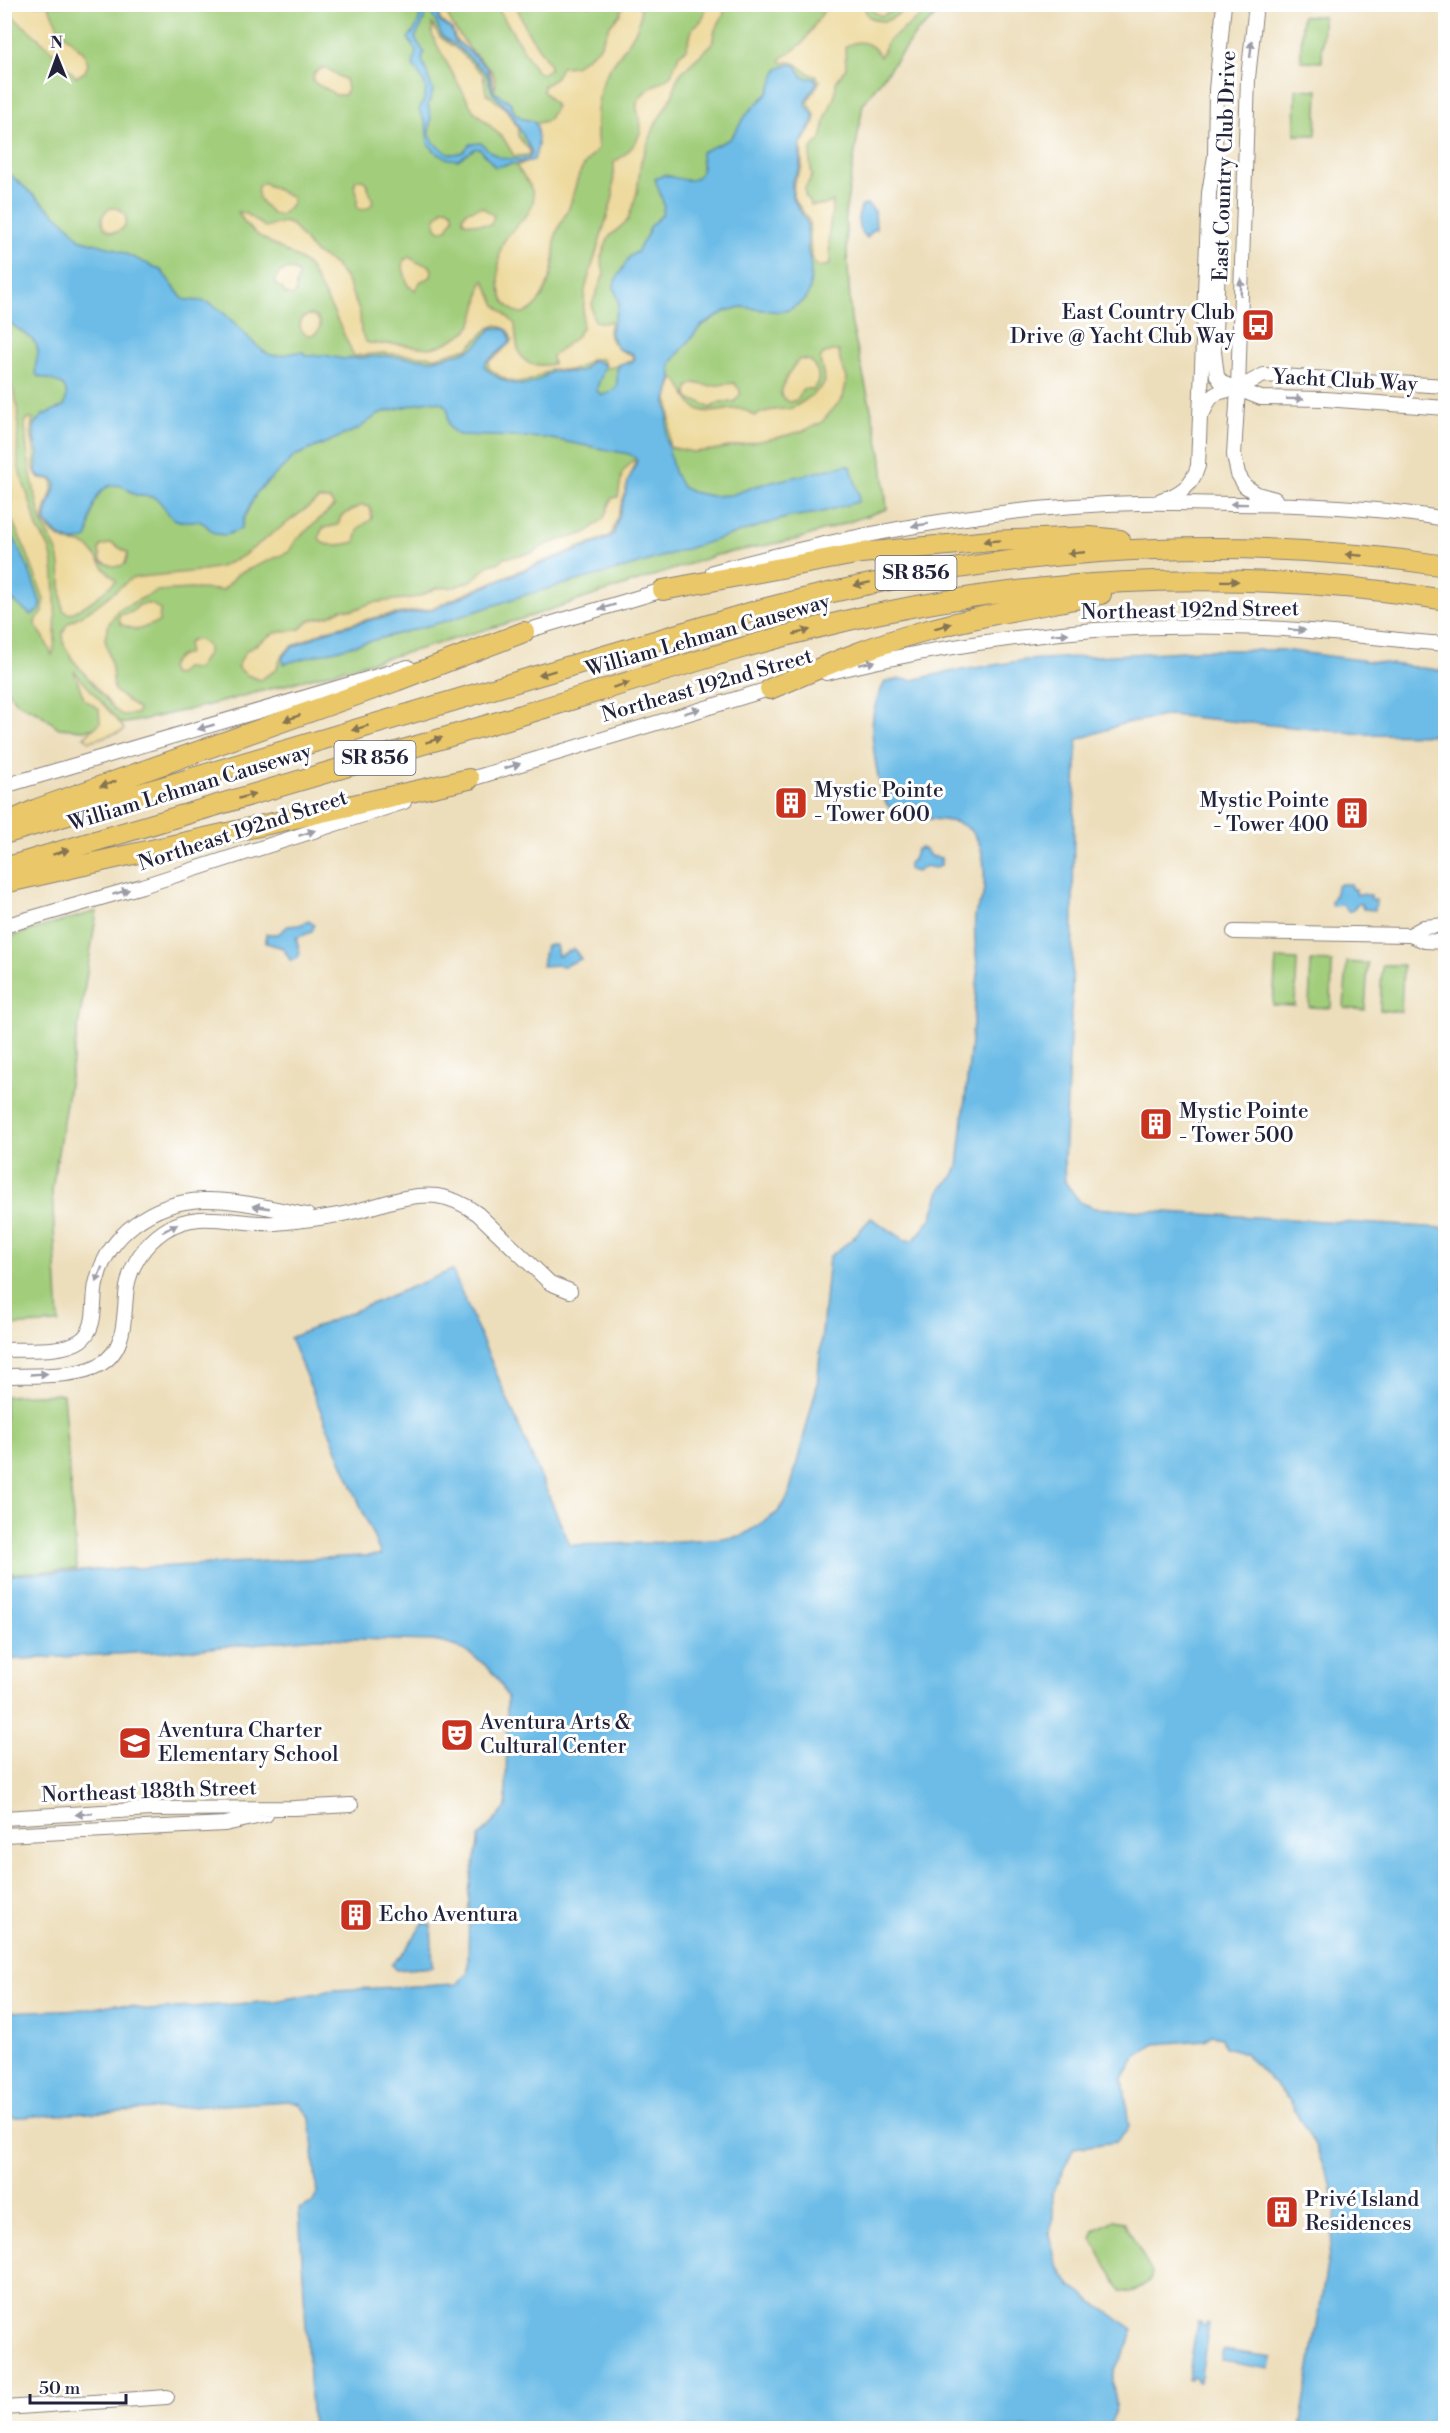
<svg xmlns="http://www.w3.org/2000/svg" width="1450" height="2433" font-family="'Libre Bodoni',serif">
  <style>
    .green { fill: #a2ce7b; stroke: #62785b; stroke-width: 1.5 }
    .sand { fill: #eeda9e; stroke: #887e6c; stroke-width: 1.5 }
    .water { fill: #6cbce7; stroke: #476f91; stroke-width: 1.5 }
    .lines { fill: none; stroke-linecap: round; stroke-linejoin: round }
    .minor-casing { stroke: #88807b; stroke-width: 16 }
    .highway-casing { stroke: #88807b; stroke-width: 22 }
    .minor { stroke: #fff; stroke-width: 14 }
    .highway { stroke: #eac769; stroke-width: 20 }
    .oneway { fill: #9c9ca7 }
    .oneway2 { fill: #867452 }
    .labels { text-anchor: middle; dominant-baseline: central; stroke-width: 6; stroke-linejoin: round; paint-order: stroke }
    .shield { fill: #fff; stroke: #646476; stroke-width: 1.5 }
    .shield-label { font-size: 20px; font-weight: bold; fill: #22223b }
    .street-label { font-size: 21px; fill: #22223b; stroke: #fff }
    .poi-label { font-size: 21px; fill: #22223b; stroke: #fff; text-anchor: start }
  </style>
  <rect width="100%" height="100%" fill="#fff"/>
  <filter id="ink" filterUnits="userSpaceOnUse"><feTurbulence type="fractalNoise" baseFrequency=".0167" numOctaves="2"/><feDisplacementMap in="SourceGraphic" scale="12" xChannelSelector="R" yChannelSelector="G"/><feConvolveMatrix kernelMatrix="1 2 1 2 8 2 1 2 1" color-interpolation-filters="sRGB"/></filter>
  <filter id="wash" filterUnits="userSpaceOnUse"><feTurbulence type="fractalNoise" baseFrequency=".008" numOctaves="4" result="noise"/><feDisplacementMap in="SourceGraphic" scale="24" xChannelSelector="R" yChannelSelector="G"/><feGaussianBlur stdDeviation="1.35" result="paint"/><feColorMatrix in="noise" values="0 0 0 0 0 0 0 0 0 0 0 0 0 0 0 0 0 1.4 0 .05"/><feComposite in="paint" operator="in"/></filter>
  <g filter="url(#wash)">
    <rect width="100%" height="100%" fill="#eddebb"/>
    <!-- green -->
    <path class="green" d="M5,5H949L917,32L863,104L845,214L851,321L881,453L887,509L798,539L717,555L531,616L416,650L213,704L137,721L84,730L59,728L39,713L16,702L5,687Z
      M1302,16H1323L1322,62L1301,61Z
      M1296,89L1318,90L1316,135H1295Z
      M97,911L52,1190L59,1323L5,1326V938Z
      M1276,959L1297,960L1295,1006L1273,1005Z
      M1311,961L1332,962L1331,1008L1309,1007Z
      M1347,962L1368,964L1365,1010L1344,1008Z
      M1382,965H1403L1401,1012L1380,1010Z
      M63,1394L77,1569L5,1574V1396Z
      M1114,2220L1124,2222L1152,2273L1150,2281L1131,2293L1121,2291L1092,2239L1095,2230Z"/>
    <!-- sand -->
    <path class="sand" d="M5,4L48,5L59,29L84,53L88,64L85,72L76,77L45,44L5,10Z
      M828,4L863,5L868,16C888,28 892,16 908,8L921,16L888,41L880,57C873,42 859,38 845,47L846,68L836,82L835,95L826,117L821,139L811,149L810,162L812,176L805,188V195L811,205H825L833,201L829,233L830,265L817,267L811,257L809,221L793,197L794,182L802,167L801,144L815,122V115L808,101L820,81L816,76C802,74 800,58 783,63L780,60L803,43Z
      M436,5H444C448,21 459,35 470,49C480,63 499,68 495,90C493,83 492,76 489,70C487,65 461,44 456,40L452,29L440,20V9Z
      M496,5H516L527,31L549,63L550,69L542,74L536,71Z
      M623,5H640C645,33 614,56 604,79C595,102 596,126 598,149C575,173 579,177 570,205C566,217 557,226 555,239C554,248 555,257 553,266C549,286 532,331 507,305C496,293 497,257 503,243C510,228 529,219 533,202C536,189 523,176 516,166L533,159L534,124L548,120L556,106L543,91L544,85C554,82 557,76 561,67L575,66L599,48L610,25L620,14Z
      M705,5H724V14L715,30L712,44L681,73L676,81L673,95L656,123L641,161L637,193L628,220L609,237L601,257L604,274L592,304V314L595,321L604,323L611,321C605,340 615,349 633,356L632,360C626,362 613,368 607,368L602,359H592C570,373 577,371 550,369C527,386 511,388 488,367L489,361L497,356L512,340L508,330L497,325L489,328L468,348L436,357L382,353L354,356L333,311L309,267L301,260L259,236L246,225L238,212L245,213L265,227L284,222L292,225L314,252L334,264L346,279L360,313L361,332L366,342C375,345 384,344 393,344C423,345 426,355 455,338C461,335 467,332 470,327C478,314 478,297 482,282L484,280L496,305L515,324C517,351 518,371 553,364L552,356L575,338L582,328L585,289L613,197L614,162C628,154 645,137 640,120C638,113 635,108 638,101C647,85 660,85 671,75L679,55L686,49L693,27C703,22 706,15 705,5Z
      M871,5V4L897,5L894,10L882,16L872,11Z
      M432,24L440,37L459,51L483,74L486,93L506,109L518,128V136L530,151L529,155L514,156L504,139L473,110L438,47L432,34Z
      M322,68C331,67 336,77 345,79L347,89L345,95H335C328,87 319,88 313,81L314,73Z
      M362,179L367,184L373,202L370,207L362,210L357,208V193L354,186L356,180Z
      M263,183L292,197V204L281,215L273,214C265,205 253,198 259,185Z
      M482,207L494,216L491,225L467,223L463,220V216L467,211Z
      M102 220a12 12 0 1 1 24 0a12 12 0 1 1-24 0Z
      M447,208L452,211L454,217L447,229L440,231L436,228L435,219L443,209Z
      M409,257L419,263L429,265L432,270L431,277L421,281L415,290L408,286L403,268L404,260Z
      M288,269L297,272L299,276L296,284V293L292,296L285,294L282,288L277,286L274,281L280,272Z
      M300 325a10 10 0 1 1 20 0a10 10 0 1 1-20 0Z
      M831,351H839L840,361L847,378L843,398L821,423L803,431L780,437L714,450L693,452L669,447L670,417L668,398L674,378C686,386 684,404 700,410C714,415 729,407 742,409C746,410 751,414 755,416C765,410 776,409 787,409C796,409 821,389 825,382L820,360L823,354Z
      M801,359L811,361C818,370 822,379 813,389H803L797,400L789,402L781,396C781,387 793,362 801,359Z
      M5,374C27,408 13,432 19,468C22,482 28,494 32,508C34,515 35,523 38,530C43,538 49,544 51,554C55,568 58,644 52,655L43,636L35,625L36,619L43,613L44,599L27,553L11,518L10,459L4,438Z
      M694,383L709,386L734,383L740,390V395L734,402H720L710,408L700,402L690,400L687,396L688,387Z
      M28,419H33C28,437 34,439 34,454C35,465 31,469 39,478L49,479L53,483C52,509 26,522 66,541C73,545 81,541 88,547C99,557 101,569 115,579L116,581C101,594 87,607 69,614L63,610C60,593 62,576 59,559C57,543 45,535 42,522C33,489 26,457 25,422Z
      M633,460L635,462L612,533L607,537L516,572L430,609L381,616L327,630L290,647L281,658L276,670L260,680L247,675L237,667L246,651L274,633L300,629L310,620L329,616L342,609L354,610L371,603L418,597L436,588L455,587L472,580L489,565L498,563L504,558L531,553L547,544L586,533L604,518L612,498L618,497L622,473Z
      M319,499L330,500L334,506L296,540L289,552L238,574L223,590L191,589L157,591L118,610L108,625L105,639L112,668L114,690L138,709L137,714L122,715L114,709L73,660L64,645L63,633L67,624L96,606L132,578L198,571L220,567L241,557Z
      M361,505L370,507L372,519L359,528L355,542C344,545 308,551 323,528L338,525L341,516Z
      M112,543L128,553L125,564C117,569 109,565 101,561L99,550L101,546Z
      M144,604H152L160,610L159,622L137,630L120,624L119,615L132,612L139,605Z
      M191,640C199,638 203,642 208,647V653L197,669L184,668L178,675L172,674L170,667C174,658 179,657 188,653V644Z
      M74,671L119,722L124,729L123,731L90,741L84,737L100,723L99,709L84,699Z"/>
    <!-- water -->
    <path class="water" d="M417,5H425C427,19 421,26 415,38L424,52L422,59L433,91L428,105L431,118L429,133L435,144L448,153L455,154L463,152L470,144L481,143C499,162 505,159 529,158L532,152L511,113L492,92L486,73L460,49L442,36L428,5H434L439,9V21L451,29L455,42C467,46 477,60 487,68L493,91L510,102L515,113L523,119L533,121L537,126L538,146L534,160L495,167L480,149L476,148L458,160L449,159L438,154L428,144L426,124L419,110C430,90 427,83 413,66L416,51L408,38C418,27 423,18 417,5Z
      M790,64L796,66L803,77L815,79L817,82L807,99L806,105L813,114V121L800,144V167L792,181V197L807,223L808,251L811,266L810,290L805,300L789,310L779,312L741,307L726,311L701,326L671,363L672,378L666,401L668,415L666,438L674,472L682,487L692,492L711,496L731,495L759,485L847,465L851,467L859,496L858,502L819,513L789,517L632,566L525,595L450,620L283,664V656L291,648L327,631L374,619L431,610L515,574L605,540L614,534L629,479L637,461L635,458L629,454L546,438L459,435C446,428 448,423 448,410L443,403L429,401L380,413L358,429L295,456L257,492L244,518L241,529L226,535L215,534C210,530 206,524 201,522C192,519 182,524 174,519C166,514 165,507 159,501C152,493 142,499 134,494C130,492 126,487 122,486C92,479 91,519 88,537C72,548 55,535 45,521L48,507L56,485L54,479L40,477L36,472L38,452L34,440V424L43,415L64,406C73,380 54,382 37,376C31,365 43,353 35,343C28,333 13,328 5,318V170L71,228L79,239L115,249L161,270L183,299C190,301 199,300 206,302C226,307 255,351 271,355C281,358 292,351 303,352L306,356L324,355L343,359L384,356L432,360L462,353L475,347L492,328L505,329L509,334L510,343L486,362L484,366C496,379 517,390 535,382C540,380 545,375 551,372C562,368 572,376 583,370C587,367 588,363 592,360L604,364C605,374 597,381 597,391L602,395L609,393L617,386V369L620,364L632,362L635,358L632,353L618,349L610,333L619,304L614,287L615,281L630,256L637,252L648,233L649,227L662,215L664,205L655,179L664,175C677,177 699,189 702,167C703,161 700,158 701,152L730,139L749,111L768,93L778,69Z
      M867,204L875,211L876,229H874L867,238L859,228L858,217L861,207Z
      M5,449L7,460L5,520L28,567L41,604L40,610L31,615L5,594Z
      M1202,650H1282L1445,671V735L1363,734L1170,715L1122,724L1077,740L1074,818L1072,995L1064,1162L1065,1182L1080,1202L1094,1208L1445,1228V2428H1300L1336,2210L1331,2184L1317,2150L1290,2101L1245,2053L1225,2047L1222,2037L1212,2035L1205,2040L1155,2044L1135,2058L1123,2078L1129,2127L1116,2142L1074,2148L1052,2193L1054,2219L1049,2233L1056,2262L1072,2287L1133,2329C1131,2347 1116,2360 1113,2377C1112,2385 1114,2390 1115,2396C1118,2409 1113,2418 1108,2428H312L299,2209L314,2202L317,2195L310,2118L300,2104L289,2101L5,2118V2012L89,2009L115,2004L149,2010L275,2001L334,1990L457,1984L468,1972L469,1891L479,1837L506,1808L507,1697C495,1666 465,1645 433,1641L316,1638L190,1650L5,1660V1575L381,1555L290,1338L452,1270L570,1545L650,1543L740,1537L777,1513L788,1497L817,1386L829,1257L851,1240L871,1218L905,1240H914L931,1219L941,1188L953,1177L958,1167L978,975C977,960 972,925 976,911C977,907 981,904 982,899C986,884 985,855 978,841C963,810 925,825 900,813C897,812 890,808 888,806C878,791 872,744 872,725C873,711 878,694 885,682L900,679L913,680L943,673L1026,660Z
      M920,848L926,850L930,856L941,858V866L935,868L925,866L917,872L909,870L908,865L914,858L916,850Z
      M1341,884H1351V889H1356V894L1371,895V899L1376,900L1375,910L1363,909L1361,904H1357L1352,911H1348L1343,905L1332,906L1331,901L1336,893L1337,886Z
      M309,921L314,925L312,932L296,938L300,953L297,959L290,960L283,948L266,943V934H278L288,926L299,925Z
      M546,945H556L558,956L574,949L581,959L561,967L560,965L542,966Z
      M424,1922L431,1925L433,1967L396,1970L391,1965L406,1949Z
      M1197,2322H1200V2325L1205,2326L1206,2323L1209,2324L1200,2382L1197,2381V2378L1192,2377L1191,2380H1188Z
      M1223,2350L1272,2357L1270,2369L1221,2361Z"/>
  </g>
  <g filter="url(#ink)">
    <g class="lines">
      <!-- minor casing -->
      <g class="minor-casing">
        <path id="minor" d="M1256,4L1248,78L1238,388L1234,455L1238,474L1245,486L1257,494L1275,499
          M1217,208L1218,268L1214,352L1217,376L1222,383L1261,398L1325,399L1446,408
          M1204,411C1212,390 1219,393 1237,388C1246,385 1255,379 1264,375L1446,386
          M1161,500C1180,494 1192,486 1198,466L1209,193L1215,156L1216,90L1224,4
          M713,572C851,534 994,506 1138,503C1169,502 1201,504 1233,504C1304,504 1376,507 1446,519
          M516,634L670,588
          M826,673C969,638 1118,621 1264,628C1325,630 1385,640 1446,644
          M461,782L779,686
          M4,786L408,667
          M4,926L142,886L404,802
          M1234,932L1410,935L1425,941L1446,942
          M1410,935L1424,927L1446,925
          M4,1350C26,1349 63,1353 81,1340C98,1328 92,1302 96,1284C107,1234 153,1202 203,1200C235,1199 275,1209 307,1215
          M4,1376C31,1375 76,1378 99,1365C128,1350 123,1314 127,1287C131,1264 145,1244 164,1231C198,1207 238,1226 275,1223C300,1221 327,1218 352,1212C380,1206 407,1193 437,1196C452,1198 466,1205 478,1214L550,1283L570,1291
          M4,1818L151,1809L294,1808L351,1805
          M4,1835L225,1824L266,1815
          M4,2408L167,2397"/>
      </g>
      <!-- highway casing -->
      <g class="highway-casing">
        <path id="highway" d="M663,590L861,553L991,541L1090,537L1120,540
          M770,689C820,668 869,646 921,632C980,615 1040,606 1101,594
          M9,822L37,809L396,681L524,632
          M4,834L759,610C986,550 1213,530 1446,566
          M4,868C176,817 347,766 518,716C637,680 755,640 876,614C1062,575 1257,569 1446,600
          M4,883L469,779"/>
      </g>
      <!-- minor -->
      <use href="#minor" class="minor"/>
      <!-- highway -->
      <use href="#highway" class="highway"/>
    </g>
    <!-- one-way arrows -->
    <defs><path id="oneway-solid" d="M-6-.8H1V-3.2L6.5 0L1 3.2V.8H-6Z" transform="scale(1.5)"/></defs>
    <g class="oneway">
      <use href="#oneway-solid" transform="translate(1251 49) rotate(-84)"/>
      <use href="#oneway-solid" transform="translate(1241 287) rotate(-88)"/>
      <use href="#oneway-solid" transform="translate(1295 399) rotate(1)"/>
      <use href="#oneway-solid" transform="translate(1239 504) rotate(-179)"/>
      <use href="#oneway-solid" transform="translate(920 525) rotate(171)"/>
      <use href="#oneway-solid" transform="translate(607 607) rotate(163)"/>
      <use href="#oneway-solid" transform="translate(1297 630) rotate(3)"/>
      <use href="#oneway-solid" transform="translate(1060 634) rotate(-5)"/>
      <use href="#oneway-solid" transform="translate(867 663) rotate(-12)"/>
      <use href="#oneway-solid" transform="translate(692 711) rotate(-17)"/>
      <use href="#oneway-solid" transform="translate(206 727) rotate(164)"/>
      <use href="#oneway-solid" transform="translate(512 766) rotate(-17)"/>
      <use href="#oneway-solid" transform="translate(307 833) rotate(-18)"/>
      <use href="#oneway-solid" transform="translate(121 892) rotate(-17)"/>
      <use href="#oneway-solid" transform="translate(261 1207) rotate(-172)"/>
      <use href="#oneway-solid" transform="translate(170 1228) rotate(-28)"/>
      <use href="#oneway-solid" transform="translate(99 1275) rotate(111)"/>
      <use href="#oneway-solid" transform="translate(39 1374) rotate(-3)"/>
      <use href="#oneway-solid" transform="translate(84 1814) rotate(176)"/>
    </g>
    <g class="oneway2">
      <use href="#oneway-solid" transform="translate(992 541) rotate(176)"/>
      <use href="#oneway-solid" transform="translate(1076 553) rotate(175)"/>
      <use href="#oneway-solid" transform="translate(1354 555) rotate(-175)"/>
      <use href="#oneway-solid" transform="translate(1230 581) rotate(1)"/>
      <use href="#oneway-solid" transform="translate(862 584) rotate(168)"/>
      <use href="#oneway-solid" transform="translate(943 626) rotate(-15)"/>
      <use href="#oneway-solid" transform="translate(802 632) rotate(-15)"/>
      <use href="#oneway-solid" transform="translate(547 673) rotate(163)"/>
      <use href="#oneway-solid" transform="translate(621 685) rotate(-17)"/>
      <use href="#oneway-solid" transform="translate(292 718) rotate(160)"/>
      <use href="#oneway-solid" transform="translate(360 728) rotate(163)"/>
      <use href="#oneway-solid" transform="translate(434 740) rotate(-17)"/>
      <use href="#oneway-solid" transform="translate(108 784) rotate(160)"/>
      <use href="#oneway-solid" transform="translate(247 796) rotate(-17)"/>
      <use href="#oneway-solid" transform="translate(61 852) rotate(-17)"/>
    </g>
  </g>
  <!-- icons -->
  <defs>
    <g id="bus-square" transform="scale(1.725)"><rect x="-9" y="-9" width="18" height="18" rx="4" fill="#c8321e" stroke="#fff"/><path d="M-5-6H5V4H4V6H2V4H-2V6H-4V4H-5ZM-3.5-4V0h7V-4ZM-3.5 1.2v1.5H-2V1.2ZM2 1.2v1.5H3.5V1.2Z" fill="#fff"/></g>
    <g id="building-square" transform="scale(1.725)"><rect x="-9" y="-9" width="18" height="18" rx="4" fill="#c8321e" stroke="#fff"/><path d="M-4-6H4V6H1V3H-1V6H-4ZM-2.5-4.3h1.7v1.8h-1.7ZM.8-4.3h1.7v1.8H.8ZM-2.5-1h1.7V.8h-1.7ZM.8-1h1.7V.8H.8Z" fill="#fff"/></g>
    <g id="theatre-square" transform="scale(1.725)"><rect x="-9" y="-9" width="18" height="18" rx="4" fill="#c8321e" stroke="#fff"/><path d="M-5-5.5Q0-4 5-5.5V0Q5 5 0 6Q-5 5-5 0ZM-3.3-2.5H-1v1.5H-3.3ZM1-2.5H3.3v1.5H1ZM-2.8 1Q0 5.5 2.8 1Z" fill="#fff"/></g>
    <g id="school-square" transform="scale(1.725)"><rect x="-9" y="-9" width="18" height="18" rx="4" fill="#c8321e" stroke="#fff"/><path d="M0-5L7-2L0 1L-7-2ZM-4 1L0 2.5L4 1V4Q0 6-4 4Z" fill="#fff"/></g>
  </defs>
  <g fill-rule="evenodd">
    <use href="#bus-square" x="1258" y="325"/>
    <use href="#building-square" x="791" y="803"/>
    <use href="#building-square" x="1352" y="813"/>
    <use href="#building-square" x="1156" y="1124"/>
    <use href="#theatre-square" x="457" y="1735"/>
    <use href="#school-square" x="135" y="1743"/>
    <use href="#building-square" x="356" y="1915"/>
    <use href="#building-square" x="1282" y="2212"/>
  </g>
  <g class="labels">
    <!-- shield labels -->
    <g class="shield">
      <rect x="875.5" y="556" width="81" height="34" rx="4.5"/>
      <rect x="334.5" y="741" width="81" height="34" rx="4.5"/>
    </g>
    <g class="shield-label">
      <text x="916" y="573">SR 856</text>
      <text x="375" y="758">SR 856</text>
    </g>
    <!-- street labels -->
    <g class="street-label">
      <text transform="translate(1225 166) rotate(-88)">East Country Club Drive</text>
      <text transform="translate(1345 381) rotate(3)">Yacht Club Way</text>
      <text transform="translate(1190 611) rotate(-1)">Northeast 192nd Street</text>
      <text transform="translate(708 636) rotate(-16)">William Lehman Causeway</text>
      <text transform="translate(707 686) rotate(-16)">Northeast 192nd Street</text>
      <text transform="translate(190 788) rotate(-17)">William Lehman Causeway</text>
      <text transform="translate(243 831) rotate(-18)">Northeast 192nd Street</text>
      <text transform="translate(149 1792) rotate(-2)">Northeast 188th Street</text>
    </g>
    <!-- poi labels -->
    <g class="poi-label">
      <text x="1235" y="313" text-anchor="end">East Country Club<tspan x="1235" dy="24">Drive @ Yacht Club Way</tspan></text>
      <text x="814" y="791">Mystic Pointe<tspan x="814" dy="24">- Tower 600</tspan></text>
      <text x="1329" y="801" text-anchor="end">Mystic Pointe<tspan x="1329" dy="24">- Tower 400</tspan></text>
      <text x="1179" y="1112">Mystic Pointe<tspan x="1179" dy="24">- Tower 500</tspan></text>
      <text x="480" y="1723">Aventura Arts &amp;<tspan x="480" dy="24">Cultural Center</tspan></text>
      <text x="158" y="1731">Aventura Charter<tspan x="158" dy="24">Elementary School</tspan></text>
      <text x="379" y="1915">Echo Aventura</text>
      <text x="1305" y="2200">Privé Island<tspan x="1305" dy="24">Residences</tspan></text>
    </g>
  </g>
  <!-- margin -->
  <rect width="1450" height="2433" fill="none" stroke="#fff" stroke-width="24"/>
  <!-- north arrow -->
  <g transform="translate(57 57) rotate(359)" stroke="#ffffff" stroke-width="4.5" paint-order="stroke">
  <path d="M0-4.5L10 22L0 15L-10 22Z" fill="#22223b"/>
  <text y="-9" font-size="16" font-weight="bold" text-anchor="middle" fill="#22223b">N</text>
  </g>
  <!-- scale -->
  <path d="M30 2394v9h96v-9" fill="none" stroke="#22223b" stroke-width="3"/>
  <text x="39" y="2394" font-size="18" fill="#22223b" stroke="#ffffff" stroke-width="4.5" paint-order="stroke">50 m</text>
</svg>
